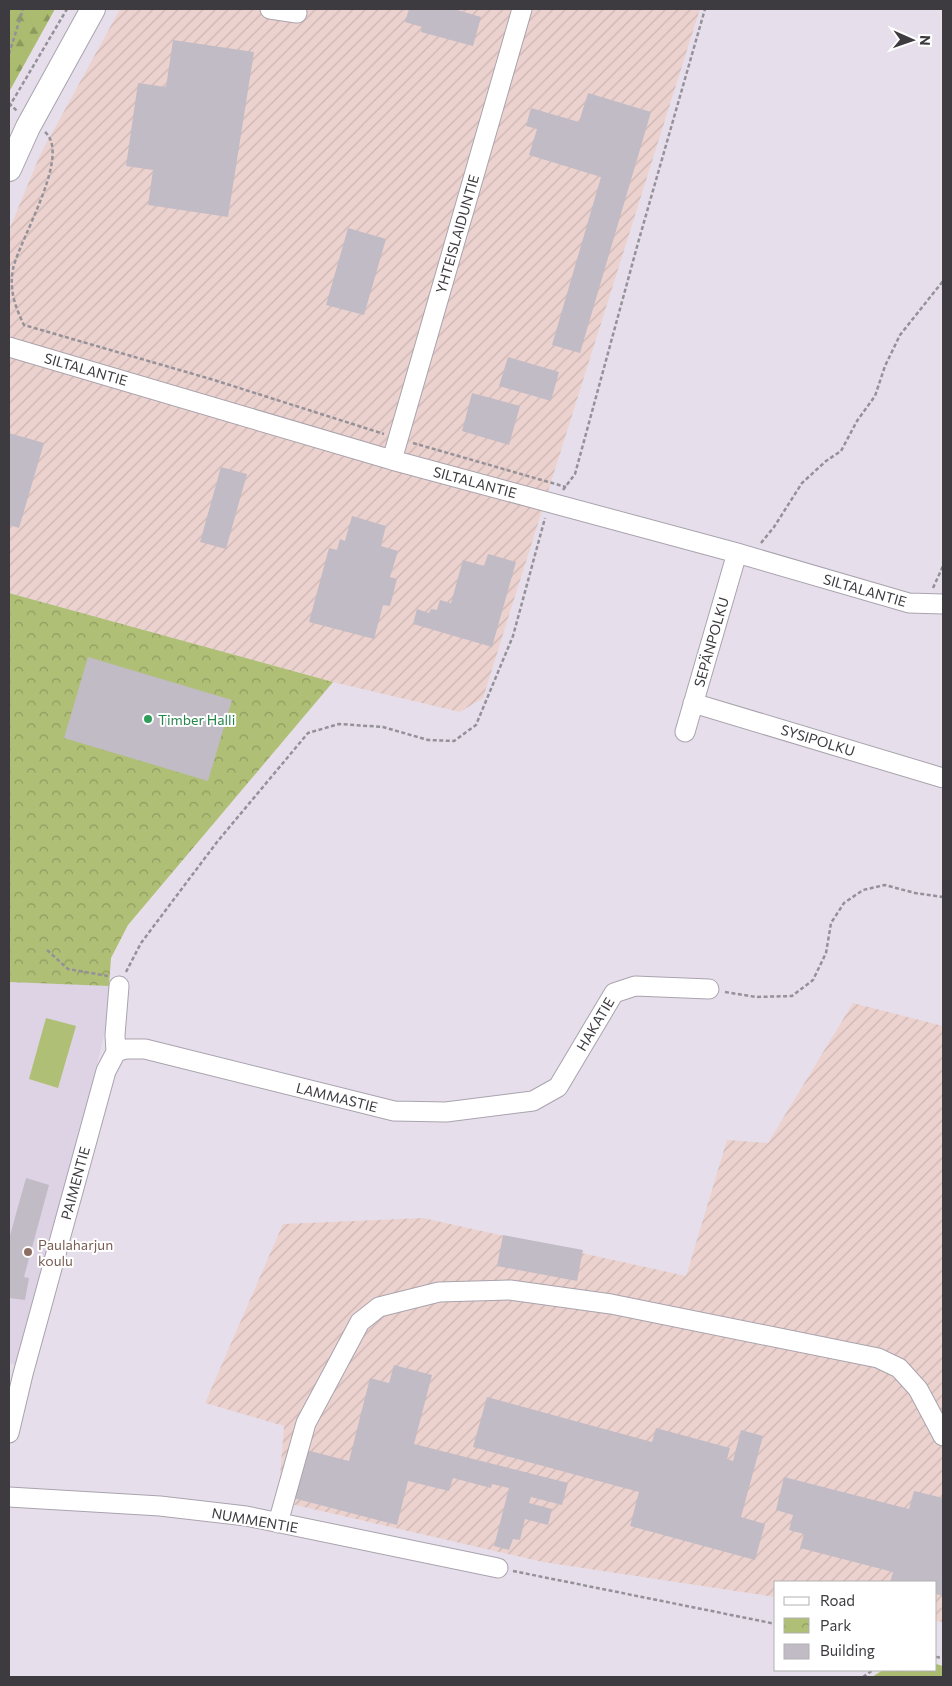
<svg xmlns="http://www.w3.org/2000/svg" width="952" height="1686" font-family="Commissioner,sans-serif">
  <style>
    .industrial { fill: url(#industrial-furrows) }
    .built { fill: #ddd3e5 }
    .grass { fill: #afbf75 }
    .forest { fill: url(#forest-firs) }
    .park { fill: url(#park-crowns) }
    .building { fill: #c1bbc6 }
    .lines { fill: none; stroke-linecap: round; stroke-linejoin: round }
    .minor-casing { stroke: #a9a3ae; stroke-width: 21 }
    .major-casing { stroke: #a9a3ae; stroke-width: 26 }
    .path { stroke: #959199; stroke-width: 2.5; stroke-dasharray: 4 2.5; stroke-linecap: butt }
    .minor { stroke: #fff; stroke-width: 19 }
    .major { stroke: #fff; stroke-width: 24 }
    .leisure-dot { fill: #2e9e5b; stroke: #fff; stroke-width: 2 }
    .education-dot { fill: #8d6e63; stroke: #fff; stroke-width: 2 }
    .labels { text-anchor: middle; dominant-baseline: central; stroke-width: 4; stroke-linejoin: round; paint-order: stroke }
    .street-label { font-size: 14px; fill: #3d3b3f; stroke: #fff }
    .leisure-label { font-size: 14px; fill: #27864d; stroke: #fff; text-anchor: start }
    .education-label { font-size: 14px; fill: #785e54; stroke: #fff; text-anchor: start }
  </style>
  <defs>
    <pattern id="industrial-furrows" width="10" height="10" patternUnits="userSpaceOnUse" patternTransform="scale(1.25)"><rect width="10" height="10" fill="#ecd2ce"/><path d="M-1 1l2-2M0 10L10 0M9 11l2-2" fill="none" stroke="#cbb5b2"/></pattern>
    <pattern id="forest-firs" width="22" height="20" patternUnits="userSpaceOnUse" patternTransform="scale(1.25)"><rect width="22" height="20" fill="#abbb70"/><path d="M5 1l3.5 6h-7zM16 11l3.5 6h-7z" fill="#8c995d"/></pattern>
    <pattern id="park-crowns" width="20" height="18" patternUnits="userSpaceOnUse" patternTransform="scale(1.25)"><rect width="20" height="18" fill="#afbf75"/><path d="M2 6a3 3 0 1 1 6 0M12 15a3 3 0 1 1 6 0" fill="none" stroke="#909c61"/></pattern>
  </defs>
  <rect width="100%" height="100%" fill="#e6dfeb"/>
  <!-- industrial -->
  <path class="industrial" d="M120,9H700L483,698L460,712L333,682L9,593V230L40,155Z
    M853,1003L943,1026V1622L936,1621V1582H776V1597L543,1562L278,1501L284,1426L205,1403L283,1224L423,1218L686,1276L727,1140L768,1143Z"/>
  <!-- built -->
  <path class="built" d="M9,982L109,986L107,1023L79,1140L15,1365L9,1363Z"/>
  <!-- grass -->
  <path class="grass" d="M46,1018L76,1026L58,1088L29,1079Z"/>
  <!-- forest -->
  <path class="forest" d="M9,9H55L9,92Z
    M936,1664L943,1666V1677H872L883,1670H936Z"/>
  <!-- park -->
  <path class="park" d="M9,593L333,682L128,925L111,958L109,986L9,982Z"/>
  <!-- building -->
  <path class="building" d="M409,9H454L481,17L473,46L421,32L422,27L405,22Z
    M173,40L254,52L228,217L148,205L153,170L126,166L138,83L166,87Z
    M588,93L651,112L580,353L552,345L601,177L529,155L537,129L526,126L531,108L579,122Z
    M348,228L386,239L364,315L326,305Z
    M508,357L559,372L551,401L499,386Z
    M472,393L520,406L509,445L462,431Z
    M9,433L44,443L19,528L9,525Z
    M221,467L247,474L226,549L200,542Z
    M352,516L386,526L381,546L398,551L390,577L397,579L390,606L383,605L374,639L309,622L329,548L337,550L340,539L345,541Z
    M488,554L516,562L492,647L413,624L417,609L429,613L431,609L437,610L440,600L451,603L463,560L484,566Z
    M88,657L232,700L208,781L64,738Z
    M26,1178L49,1185L24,1277L29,1278L25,1300L9,1298V1239Z
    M503,1235L583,1250L577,1281L497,1266Z
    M394,1365L432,1375L414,1444L568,1483L562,1505L531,1497L529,1503L552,1509L548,1525L525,1519L520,1540L513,1539L509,1550L494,1546L509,1488L492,1484L491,1488L453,1478L449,1491L408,1481L397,1525L293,1498L306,1450L349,1461L370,1378L389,1383Z
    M487,1397L652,1442L656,1428L730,1448L727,1459L733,1461L741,1430L763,1436L741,1517L765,1524L755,1560L630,1526L639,1492L473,1447Z
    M784,1477L909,1509L914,1491L943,1498V1596L936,1594V1582H890L893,1572L800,1548L804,1534L789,1530L793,1515L776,1510Z"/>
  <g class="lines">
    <!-- minor casing -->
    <g class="minor-casing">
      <path id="minor" d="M270,9L297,13
        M9,347L392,460L737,553L909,603L943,604
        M392,460L522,9
        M693,703L943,778
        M685,732L737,553
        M116,1052L126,1049H145L394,1111L446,1112L533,1101L558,1087L614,993L635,986L709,989
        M116,1052L115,1035L119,986
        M9,1433L23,1374L106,1071L116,1052
        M9,1497L160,1506L246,1516L498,1568
        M278,1523L306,1423L360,1322L379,1307L439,1292L510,1290L611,1304L878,1358L899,1368L918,1389L943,1436"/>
    </g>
    <!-- major casing -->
    <g class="major-casing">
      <path id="major" d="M9,169L28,127L93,9"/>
    </g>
    <!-- path -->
    <path class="path" d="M9,54L23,9
      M9,103L17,111
      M9,107L67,9
      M45,132C72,155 19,240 13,269C9,289 15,307 24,325L214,380L384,434
      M413,443L566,487
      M563,490L575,474L638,243L705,9
      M761,543L774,527L802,483L826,461L841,451L857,421L875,396L885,366L900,335L943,281
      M933,588L943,566
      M47,950L68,969L108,976
      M126,972L141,943L217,842L308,733L339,724L383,727L428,740L454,741L476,725L513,636L545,518
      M725,992L756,997L792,996L813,980L826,953L831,923L844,903L863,890L885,885L915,893L943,897
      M513,1571L776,1624
      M936,1657L943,1658
      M863,1677L873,1670"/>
    <!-- minor -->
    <use href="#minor" class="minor"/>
    <!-- major -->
    <use href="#major" class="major"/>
  </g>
  <!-- markers -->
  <circle class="leisure-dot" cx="148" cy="719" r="5"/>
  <circle class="education-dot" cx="28" cy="1252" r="5"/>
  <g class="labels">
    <!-- street labels -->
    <g class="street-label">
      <text transform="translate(457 234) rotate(-74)">YHTEISLAIDUNTIE</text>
      <text transform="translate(86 369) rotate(16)">SILTALANTIE</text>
      <text transform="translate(475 482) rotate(15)">SILTALANTIE</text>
      <text transform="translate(865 590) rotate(16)">SILTALANTIE</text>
      <text transform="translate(711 642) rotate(-74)">SEPÄNPOLKU</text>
      <text transform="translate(818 740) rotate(17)">SYSIPOLKU</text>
      <text transform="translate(595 1024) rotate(-59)">HAKATIE</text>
      <text transform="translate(337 1097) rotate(14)">LAMMASTIE</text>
      <text transform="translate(75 1183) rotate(-75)">PAIMENTIE</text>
      <text transform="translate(255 1520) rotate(10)">NUMMENTIE</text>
    </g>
    <!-- leisure labels -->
    <g class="leisure-label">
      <text x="158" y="719">Timber Halli</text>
    </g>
    <!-- education labels -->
    <g class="education-label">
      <text x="38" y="1244">Paulaharjun<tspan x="38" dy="16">koulu</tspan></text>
    </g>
  </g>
  <!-- border -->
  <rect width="952" height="1686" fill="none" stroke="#3d3b3f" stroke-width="20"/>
  <!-- legend -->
  <rect x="774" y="1581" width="162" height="90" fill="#ffffff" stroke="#b1b1b2"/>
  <rect x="784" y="1597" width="25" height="8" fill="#ffffff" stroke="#b1b1b2"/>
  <text x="820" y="1606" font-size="15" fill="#3d3b3f">Road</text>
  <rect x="784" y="1618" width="25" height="15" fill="url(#park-crowns)" stroke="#b1b1b2"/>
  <text x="820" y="1631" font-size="15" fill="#3d3b3f">Park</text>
  <rect x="784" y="1644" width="25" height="15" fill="#c1bbc6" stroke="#b1b1b2"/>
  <text x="820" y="1656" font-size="15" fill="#3d3b3f">Building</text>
  <!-- north arrow -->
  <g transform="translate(912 40) rotate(92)" stroke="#ffffff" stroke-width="4" paint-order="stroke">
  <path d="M0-4L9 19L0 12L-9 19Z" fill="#3d3b3f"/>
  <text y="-8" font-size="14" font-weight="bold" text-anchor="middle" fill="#3d3b3f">N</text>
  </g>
</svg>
